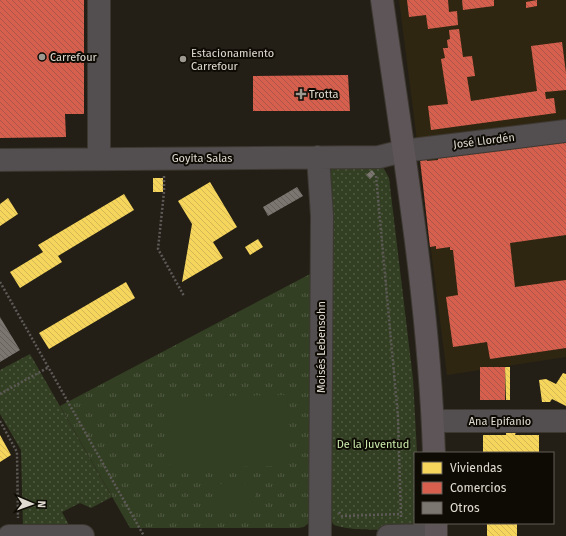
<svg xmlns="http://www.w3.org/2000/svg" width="566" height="536" font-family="'Fira Sans',sans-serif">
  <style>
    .built { fill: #2f2611 }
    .grass { fill: url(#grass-tufts) }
    .park { fill: url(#park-dots) }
    .garden { fill: #333f23 }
    .homes { fill: url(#homes-back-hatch) }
    .shops { fill: url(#shops-back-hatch) }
    .building { fill: url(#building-back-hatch) }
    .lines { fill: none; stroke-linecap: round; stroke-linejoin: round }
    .minor-casing { stroke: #3d3831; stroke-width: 24 }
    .major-casing { stroke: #3d3831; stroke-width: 24 }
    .path { stroke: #5e5a58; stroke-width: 2.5; stroke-dasharray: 2 2; stroke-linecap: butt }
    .minor { stroke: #534e4f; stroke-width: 22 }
    .major { stroke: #5d5557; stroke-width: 22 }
    .poi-dot { fill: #9e9990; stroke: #0e0b05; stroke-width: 1.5 }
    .labels { text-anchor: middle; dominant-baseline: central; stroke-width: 4; stroke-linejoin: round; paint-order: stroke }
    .poi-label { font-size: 11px; fill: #e0dbd1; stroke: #0e0b05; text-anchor: start }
    .street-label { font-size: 11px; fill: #e0dbd1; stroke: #0e0b05 }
    .park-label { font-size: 11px; fill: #ccebad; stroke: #0e0b05 }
  </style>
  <defs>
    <pattern id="grass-tufts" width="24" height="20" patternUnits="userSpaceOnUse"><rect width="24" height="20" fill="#333f23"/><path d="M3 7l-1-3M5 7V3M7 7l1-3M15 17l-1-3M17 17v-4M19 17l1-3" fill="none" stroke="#505a42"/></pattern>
    <pattern id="park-dots" width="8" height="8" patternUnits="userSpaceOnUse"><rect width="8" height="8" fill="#333f23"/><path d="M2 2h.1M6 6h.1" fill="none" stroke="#505a42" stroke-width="1.8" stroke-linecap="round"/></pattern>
    <pattern id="homes-back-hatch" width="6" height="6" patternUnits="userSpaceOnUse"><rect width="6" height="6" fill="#f6d55c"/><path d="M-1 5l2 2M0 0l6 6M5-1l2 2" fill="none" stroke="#d2b856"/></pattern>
    <pattern id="shops-back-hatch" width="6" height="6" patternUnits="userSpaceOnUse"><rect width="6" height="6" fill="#d6604d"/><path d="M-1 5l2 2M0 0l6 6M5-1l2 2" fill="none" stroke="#aa5749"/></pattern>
    <pattern id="building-back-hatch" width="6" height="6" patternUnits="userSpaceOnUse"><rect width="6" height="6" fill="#7c7670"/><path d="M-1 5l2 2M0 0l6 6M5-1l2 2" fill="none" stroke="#65615c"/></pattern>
  </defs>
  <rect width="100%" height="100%" fill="#231f16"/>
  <!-- built -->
  <path class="built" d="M399,0H566V357L447,375Z"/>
  <!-- grass -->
  <path class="grass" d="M312,273L311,521L304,527L298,528H130L60,406Z"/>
  <!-- park -->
  <path class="park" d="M378,165L383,167L389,178L413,379L417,453H415V521C413,523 410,526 407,527C396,531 342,531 333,524L329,516L328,172L335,166Z
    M30,354L112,497L91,508L80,503L62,512L71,529L23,528L21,450L0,414V370Z"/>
  <!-- garden -->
  <path class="garden" d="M287,395L288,466L170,468L169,397Z
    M255,483V511H216V484Z"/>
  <!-- homes -->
  <path class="homes" d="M153,178H163V192H153Z
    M210,182L237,227L213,242L223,258L182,282L192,224L178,201Z
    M124,194L134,210L58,256L62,262L20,288L10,272L43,252L38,245Z
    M8,198L18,214L0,226V204Z
    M258,239L263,247L250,255L245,247Z
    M126,282L135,298L49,349L39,333Z
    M505,367H510V400H506Z
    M563,373L566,374V406L552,399L550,402H542L539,380L546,379L556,384Z
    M506,431L516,432L515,435H539V453H483V435H506Z
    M0,435L11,455L0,462Z
    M487,523H517V536H487Z"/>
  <!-- shops -->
  <path class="shops" d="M0,0H84V114H65L66,137L0,138Z
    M407,0H448L449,12L457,11L458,25L428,29L426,15L409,17Z
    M462,0H494V6L463,10Z
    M537,0V6L526,8V2Z
    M459,29L463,57L472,56L475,76L467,77L471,101L537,91L531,46L562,42L566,73V90L545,92L546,99L554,98L556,113L431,130L428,106L448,104L441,59L445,58L443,48H448L447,40L450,39L449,30Z
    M348,75L350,111H253V76Z
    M566,132V235L510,243L515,287L566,280V348L490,359L487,342L453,347L446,297L458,295L453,250H450V247L436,249V246L430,247L419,151L426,150L427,161L438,160V155Z
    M480,367H505V400H480Z"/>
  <!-- building -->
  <path class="building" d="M372,170L375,174L370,179L366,175Z
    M297,187L303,196L268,216L263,207Z
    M0,317L20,350L0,362Z"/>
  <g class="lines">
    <!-- minor casing -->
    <g class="minor-casing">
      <path id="minor" d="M318,157L322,216L320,536
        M99,158V0
        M0,160L379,157L403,151L566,131
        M433,421H566
        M9,536H83
        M388,536L436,535"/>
    </g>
    <!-- major casing -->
    <g class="major-casing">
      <path id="major" d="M382,0C403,150 429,301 434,453
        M436,523V536"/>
    </g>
    <!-- path -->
    <path class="path" d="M164,176V192L158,249L184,296
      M376,176L398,417L401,518
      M0,282L144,536
      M0,394L49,367
      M0,421L17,452L18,518
      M339,512L342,516L401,514"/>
    <!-- minor -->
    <use href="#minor" class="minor"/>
    <!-- major -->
    <use href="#major" class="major"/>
  </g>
  <!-- markers -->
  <g class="poi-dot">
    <circle cx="42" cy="57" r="4"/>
    <circle cx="183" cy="59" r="4"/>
    <path d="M299 88h4v4h4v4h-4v4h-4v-4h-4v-4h4z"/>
  </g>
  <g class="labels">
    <!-- poi labels -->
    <g class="poi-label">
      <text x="191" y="53">Estacionamiento<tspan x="191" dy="13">Carrefour</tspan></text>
      <text x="50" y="57">Carrefour</text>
      <text x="309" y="94">Trotta</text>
    </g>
    <!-- street labels -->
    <g class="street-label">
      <text transform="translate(484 141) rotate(-7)">José Llordén</text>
      <text x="202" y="158">Goyita Salas</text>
      <text transform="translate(321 347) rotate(-90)">Moisés Lebensohn</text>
      <text x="500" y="421">Ana Epifanio</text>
    </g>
    <!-- park labels -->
    <g class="park-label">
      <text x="373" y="444">De la Juventud</text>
    </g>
  </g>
  <!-- legend -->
  <rect x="414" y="452" width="140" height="72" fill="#0e0b05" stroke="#625e57"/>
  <rect x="422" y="462" width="20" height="12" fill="#f6d55c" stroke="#625e57"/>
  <text x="450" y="472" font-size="12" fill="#e0dbd1">Viviendas</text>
  <rect x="422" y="482" width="20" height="12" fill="#d6604d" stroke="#625e57"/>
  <text x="450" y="492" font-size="12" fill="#e0dbd1">Comercios</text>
  <rect x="422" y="502" width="20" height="12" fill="#7c7670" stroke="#625e57"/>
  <text x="450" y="512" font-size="12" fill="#e0dbd1">Otros</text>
  <!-- north arrow -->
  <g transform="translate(32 504) rotate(92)" stroke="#0e0b05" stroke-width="3" paint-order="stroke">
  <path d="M0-3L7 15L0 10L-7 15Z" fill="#e0dbd1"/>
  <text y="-6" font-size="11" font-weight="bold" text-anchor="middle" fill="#e0dbd1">N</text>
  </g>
</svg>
